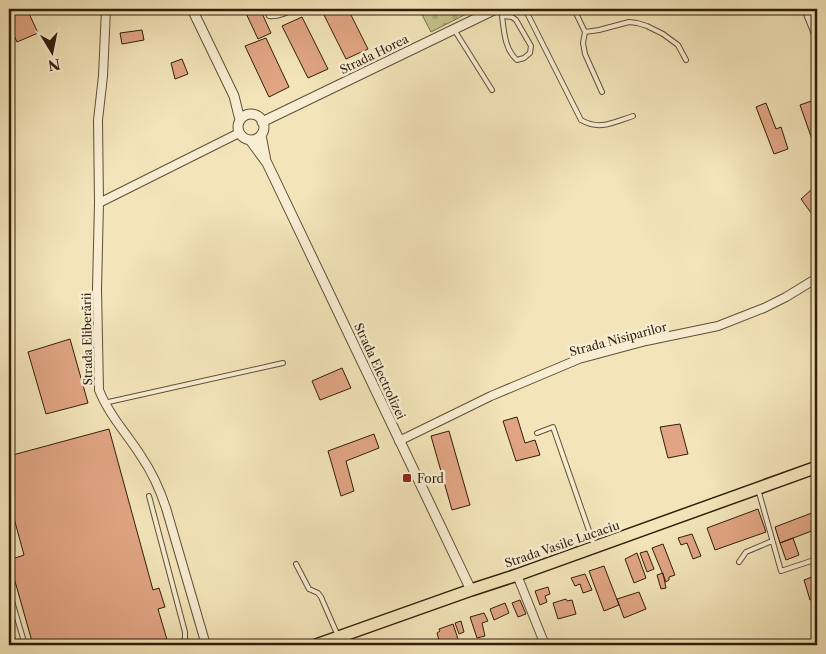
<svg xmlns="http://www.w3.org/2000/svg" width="826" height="654" font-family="'Libre Caslon Text',serif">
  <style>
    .cemetery { fill: url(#cemetery-stones); stroke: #7a704a }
    .building { fill: #e1a584; stroke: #301f0b }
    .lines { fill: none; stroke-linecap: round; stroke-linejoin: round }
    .service-casing { stroke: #615036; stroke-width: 6 }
    .minor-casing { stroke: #615036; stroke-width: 10 }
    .tertiary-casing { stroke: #615036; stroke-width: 11 }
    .primary-casing { stroke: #301f0b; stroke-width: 14 }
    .service { stroke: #f7edd2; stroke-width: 4 }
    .minor { stroke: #f7edd2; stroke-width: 8 }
    .tertiary { stroke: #f7edd2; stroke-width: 9 }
    .primary { stroke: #f3e4b9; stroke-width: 11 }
    .poi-dot { fill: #8f2418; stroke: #f7edd2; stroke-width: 2 }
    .labels { text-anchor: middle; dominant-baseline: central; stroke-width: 5; stroke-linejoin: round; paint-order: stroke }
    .street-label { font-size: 12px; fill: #301f0b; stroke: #f7edd2 }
    .poi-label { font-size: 12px; fill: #301f0b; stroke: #f7edd2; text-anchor: start }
  </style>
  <defs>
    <pattern id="cemetery-stones" width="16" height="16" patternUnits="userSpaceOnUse" patternTransform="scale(1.25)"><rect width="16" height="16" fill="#c3c18a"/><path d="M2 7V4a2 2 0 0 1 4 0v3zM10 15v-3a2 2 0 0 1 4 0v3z" fill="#a8a576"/></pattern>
  </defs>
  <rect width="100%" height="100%" fill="#f3e4b9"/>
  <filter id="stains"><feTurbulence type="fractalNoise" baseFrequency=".004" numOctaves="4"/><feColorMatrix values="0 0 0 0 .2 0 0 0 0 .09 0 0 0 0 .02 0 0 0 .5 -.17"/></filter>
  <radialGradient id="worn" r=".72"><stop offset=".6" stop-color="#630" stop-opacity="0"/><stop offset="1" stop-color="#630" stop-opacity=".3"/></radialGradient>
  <!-- cemetery -->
  <path class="cemetery" d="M419,9H476L431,32Z"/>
  <!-- building -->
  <path class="building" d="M9,9H27L38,33L17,42L9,24Z
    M244,9H260L271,33L258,39Z
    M332,9H348L368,49L346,59L323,13Z
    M302,17L328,69L308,78L282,26Z
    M142,30L144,40L122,44L120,33Z
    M266,38L289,87L269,97L245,46Z
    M182,59L188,74L175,79L171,63Z
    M817,99V143L814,145L800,105Z
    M766,103L776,129L781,127L788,149L774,154L756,107Z
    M812,189L817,196V221L801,199Z
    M70,339L88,403L46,414L28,352Z
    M342,368L351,388L320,400L312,381Z
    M517,417L525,443L535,440L540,455L516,461L503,421Z
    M680,424L688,454L668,458L660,427Z
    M109,429L153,590L159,588L165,607L158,609L168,643L160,645H33L9,560L24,555L9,500V456Z
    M449,431L470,505L452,510L431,436Z
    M374,434L379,448L346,461L354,491L341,496L328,451Z
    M758,509L766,532L715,550L707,528Z
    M817,511V529L780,543L775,527Z
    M692,534L701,556L693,559L687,543L681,545L678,538Z
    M793,538L799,555L786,560L780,543Z
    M663,544L675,575L669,577V580L666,582L652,548Z
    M647,551L654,569L647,572L640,553Z
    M637,553L646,578L634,583L625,559Z
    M604,566L619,605L604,611L589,571Z
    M663,573L666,588L661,589L657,575Z
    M585,574L592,590L583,593L580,584L575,586L571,578Z
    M817,575V599L810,600L804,580Z
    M548,587L550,594L545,596L547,602L540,605L535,591Z
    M639,592L646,609L624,618L617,599Z
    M566,599L567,601L572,600L576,614L558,619L553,603Z
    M520,600L526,614L518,617L512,603Z
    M505,603L509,613L494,620L490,609Z
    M9,612L15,639L9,640Z
    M484,613L488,621L482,623L485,636L477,638L470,617Z
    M461,621L464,632L459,634L455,623Z
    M453,624L460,645H452L450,640L440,644L437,633L440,631L439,629Z"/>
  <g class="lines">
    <!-- service casing -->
    <g class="service-casing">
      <path id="service" d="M265,9L269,16C278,17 286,13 294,9
        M501,9C504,26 503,48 517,60L524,58L530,53L531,46L516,20L512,17L502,16
        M525,9L581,120C600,131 614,122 633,116
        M574,9L585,32L583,43L585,54L602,92
        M455,31L492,90
        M585,32L599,30L629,22L637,23L647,26L663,34L678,45L686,60
        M104,403L283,363
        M537,433L553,427L594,545
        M758,489L781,571L817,559
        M149,496L185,632V639L180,645
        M739,562L746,552L772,541
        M296,564L309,589L318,593L321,597L338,636
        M9,591L25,645"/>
    </g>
    <!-- minor casing -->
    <g class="minor-casing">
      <path id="minor" d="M106,9L103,76L98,120L99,203L97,289L99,390C109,415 127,434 141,456C152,472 160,490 166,508L206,645
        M806,9L817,36
        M99,203L239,133
        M399,441L491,396L579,359L646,341L718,326L764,308L786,297L817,278
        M517,575L545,645"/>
    </g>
    <!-- tertiary casing -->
    <g class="tertiary-casing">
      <path id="tertiary" d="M192,9L234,96L240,120
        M238 127a13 13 0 1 1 26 0a13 13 0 1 1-26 0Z
        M262,122L496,9
        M261,135L266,161
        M250,140L267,163L471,590"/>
    </g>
    <!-- primary casing -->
    <g class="primary-casing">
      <path id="primary" d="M316,645L471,590L517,575L817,467"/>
    </g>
    <!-- service -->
    <use href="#service" class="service"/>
    <!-- minor -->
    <use href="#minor" class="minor"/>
    <!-- tertiary -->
    <use href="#tertiary" class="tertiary"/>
    <!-- primary -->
    <use href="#primary" class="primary"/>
  </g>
  <!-- markers -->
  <rect class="poi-dot" x="402" y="473" width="10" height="10" rx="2.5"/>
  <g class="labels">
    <!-- street labels -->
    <g class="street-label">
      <text transform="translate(374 54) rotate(-26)">Strada Horea</text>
      <text transform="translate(87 339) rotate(-91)">Strada Eliberării</text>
      <text transform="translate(618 339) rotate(-15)">Strada Nisiparilor</text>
      <text transform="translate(380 371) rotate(65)">Strada Electrolizei</text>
      <text transform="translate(562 544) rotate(-19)">Strada Vasile Lucaciu</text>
    </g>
    <!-- poi labels -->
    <g class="poi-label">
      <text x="417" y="478">Ford</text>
    </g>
  </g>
  <!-- margin -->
  <rect width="826" height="654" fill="none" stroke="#f3e4b9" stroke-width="30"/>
  <rect x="10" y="10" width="806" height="634" fill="none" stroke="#301f0b" stroke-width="2.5"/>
  <rect x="15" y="15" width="796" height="624" fill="none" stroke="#301f0b"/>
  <!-- north arrow -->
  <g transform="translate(52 52) rotate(170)" stroke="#f7edd2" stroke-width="4" paint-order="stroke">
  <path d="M0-4L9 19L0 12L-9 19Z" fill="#301f0b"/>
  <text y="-8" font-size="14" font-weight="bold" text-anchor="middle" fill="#301f0b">N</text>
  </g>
  <rect width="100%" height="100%" filter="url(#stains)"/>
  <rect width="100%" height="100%" fill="url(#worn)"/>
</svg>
